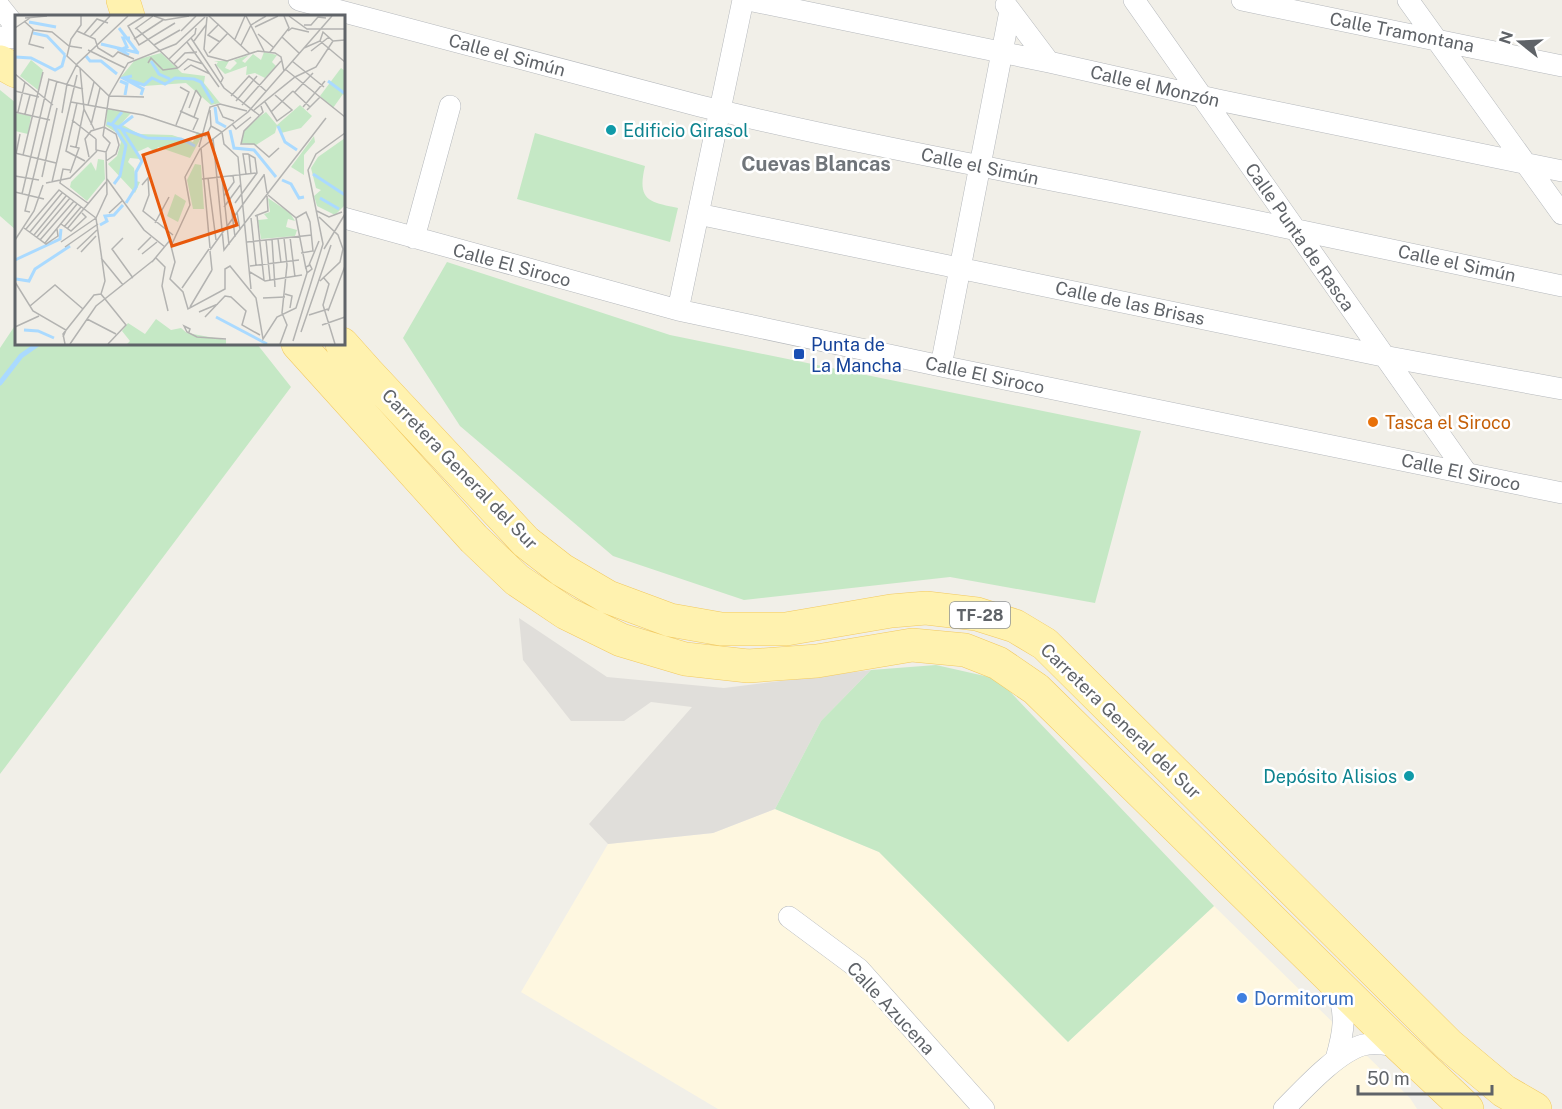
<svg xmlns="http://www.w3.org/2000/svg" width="1562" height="1109" font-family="'Public Sans',sans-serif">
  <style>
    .commercial { fill: #fef7e0 }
    .industrial { fill: #e0deda }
    .green { fill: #c5e8c5 }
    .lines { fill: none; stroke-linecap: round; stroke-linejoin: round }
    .stream { stroke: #aadaff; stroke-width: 5 }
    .minor-casing { stroke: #b5b8bc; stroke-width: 22 }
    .primary-casing { stroke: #f2c960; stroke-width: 34 }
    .minor { stroke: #fff; stroke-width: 21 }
    .primary { stroke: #fff2af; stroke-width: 33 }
    .culture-dot { fill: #0f9aa8; stroke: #fff; stroke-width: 2 }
    .transit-dot { fill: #1a4fb4; stroke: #fff; stroke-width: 2 }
    .food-dot { fill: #e8710a; stroke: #fff; stroke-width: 2 }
    .shop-dot { fill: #3f7fe0; stroke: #fff; stroke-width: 2 }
    .labels { text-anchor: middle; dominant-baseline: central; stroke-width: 5; stroke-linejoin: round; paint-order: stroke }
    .shield { fill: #fff; stroke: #8f9295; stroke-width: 1.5 }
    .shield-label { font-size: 16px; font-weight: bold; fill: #5f6368 }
    .street-label { font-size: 18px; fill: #5f6368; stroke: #fff }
    .culture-label { font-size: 18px; fill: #0d838f; stroke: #fff; text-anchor: start }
    .transit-label { font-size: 18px; fill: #164399; stroke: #fff; text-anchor: start }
    .food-label { font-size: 18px; fill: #c56008; stroke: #fff; text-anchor: start }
    .shop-label { font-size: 18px; fill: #366cbe; stroke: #fff; text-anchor: start }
    .neighbourhood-label { font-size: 20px; font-weight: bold; fill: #70757a; stroke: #fff }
    .inset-river { fill: none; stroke: #aadaff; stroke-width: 3 }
    .inset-road { fill: none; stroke: #b3b3b1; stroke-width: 1.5 }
    .view { fill: #e8590c; fill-opacity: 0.15; stroke: #e8590c; stroke-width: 3 }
    .inset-edge { fill: none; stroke: #5f6368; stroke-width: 3 }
  </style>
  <rect width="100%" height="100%" fill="#f1efe8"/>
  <!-- commercial -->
  <path class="commercial" d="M775,809L879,852L1068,1042L1214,906L1410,1098L1417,1109H718L521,992L608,844L713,833Z"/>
  <!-- industrial -->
  <path class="industrial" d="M519,618L607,677L724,688L871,670L821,721L775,809L713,833L608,844L589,824L692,707L651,702L624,721H571L523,660Z"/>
  <!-- green -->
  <path class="green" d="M0,90L16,103V230L0,216Z
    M535,133L645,166C637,200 648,202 678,208L670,242L517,199Z
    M447,262L670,335L1141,431L1095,603L950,577L744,600L613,556L460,426L403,338Z
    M16,324V344H257L291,387L0,774V348Z
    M936,665L998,679L1214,906L1068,1042L879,852L775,809L821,721L871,670Z"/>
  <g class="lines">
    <!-- stream -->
    <path class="stream" d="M0,383L21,356L38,344"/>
    <!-- minor casing -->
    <g class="minor-casing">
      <path id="minor" d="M299,0L700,106C837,139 975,165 1113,192C1263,222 1413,254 1562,286
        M748,0L1049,62L1218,100L1562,171
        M1134,0L1466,472
        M1242,0L1562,66
        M1408,0L1562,214
        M1006,5L1049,62
        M0,7L16,27
        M0,37L16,38
        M698,214L1383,356L1562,389
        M344,218L678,310L941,366L1562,493
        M414,238L450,106
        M678,310L743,0
        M941,366L1010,11
        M789,917L859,969L984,1109
        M1336,987C1347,1014 1344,1031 1336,1059
        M1284,1109C1303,1090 1337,1052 1363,1045C1375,1042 1388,1045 1400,1046"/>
    </g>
    <!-- primary casing -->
    <g class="primary-casing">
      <path id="primary" d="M123,0L128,16
        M0,62L16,71
        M298,344L474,539L517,580L566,613L621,640L685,659L748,666L817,661L912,645L965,650L998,663L1036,689L1400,1046L1467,1109
        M342,344L367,372L526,542L562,570L608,597L670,620L721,629H786L891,611L926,608L977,614L1015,626L1045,644L1449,1045L1504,1091L1535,1109"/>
    </g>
    <!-- minor -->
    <use href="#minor" class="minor"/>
    <!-- primary -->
    <use href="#primary" class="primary"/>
  </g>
  <!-- markers -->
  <g class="culture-dot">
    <circle cx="611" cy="130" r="6"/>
    <circle cx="1409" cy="776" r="6"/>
  </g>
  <rect class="transit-dot" x="793" y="348" width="12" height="12" rx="3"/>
  <circle class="food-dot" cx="1373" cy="422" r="6"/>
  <circle class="shop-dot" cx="1242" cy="998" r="6"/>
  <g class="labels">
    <!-- shield labels -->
    <rect class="shield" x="950" y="602" width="60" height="26" rx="4.5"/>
    <g class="shield-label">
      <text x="980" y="615">TF-28</text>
    </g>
    <!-- street labels -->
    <g class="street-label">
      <text transform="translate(1402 32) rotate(11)">Calle Tramontana</text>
      <text transform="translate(507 55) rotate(15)">Calle el Simún</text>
      <text transform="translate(1155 86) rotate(13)">Calle el Monzón</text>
      <text transform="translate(980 166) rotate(12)">Calle el Simún</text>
      <text transform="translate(1300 237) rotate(55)">Calle Punta de Rasca</text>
      <text transform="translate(1457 263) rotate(12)">Calle el Simún</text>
      <text transform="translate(512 265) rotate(15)">Calle El Siroco</text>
      <text transform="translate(1130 303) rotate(12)">Calle de las Brisas</text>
      <text transform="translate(985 375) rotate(12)">Calle El Siroco</text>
      <text transform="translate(460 469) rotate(46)">Carretera General del Sur</text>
      <text transform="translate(1461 472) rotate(12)">Calle El Siroco</text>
      <text transform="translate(1121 721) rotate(44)">Carretera General del Sur</text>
      <text transform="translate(891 1008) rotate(47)">Calle Azucena</text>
    </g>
    <!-- culture labels -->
    <g class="culture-label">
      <text x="623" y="130">Edificio Girasol</text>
      <text x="1397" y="776" text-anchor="end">Depósito Alisios</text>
    </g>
    <!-- transit labels -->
    <g class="transit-label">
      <text x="811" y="344">Punta de<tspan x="811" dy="21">La Mancha</tspan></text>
    </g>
    <!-- food labels -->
    <g class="food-label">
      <text x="1385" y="422">Tasca el Siroco</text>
    </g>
    <!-- shop labels -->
    <g class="shop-label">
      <text x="1254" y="998">Dormitorum</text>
    </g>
    <!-- neighbourhood labels -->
    <g class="neighbourhood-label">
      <text x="816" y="164">Cuevas Blancas</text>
    </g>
  </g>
  <!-- overview -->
  <g transform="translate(15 15)">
    <rect width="330" height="330" fill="#f1efe8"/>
    <path d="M249,37L262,40L257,47L261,51L250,63L240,58L231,60L232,51L210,59L201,50L203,47L199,46H214L210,53L215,55L222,48L219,45L234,40L227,46L230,48L238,39L246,45ZM146,38L167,58L190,61L189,68L205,88L196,90L171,68L129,71L105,63L120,45ZM16,45L28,55L23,75L5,61ZM326,53L330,56V82L328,79L318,93L305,81ZM285,90L297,101L286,113L266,118L262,111L260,118L241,130L226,128L229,116L244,102L251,97L262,110ZM92,94L116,98L106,109L124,119L157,120L178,127L182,117L188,119L175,143L143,132L140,137L133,132L122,137L125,144L115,143L113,147L119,153L121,166L125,167L120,178L93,149L102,141L106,127L102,118L91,111ZM0,98L16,101L13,119L0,116ZM299,121L300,127L289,140V160L276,152ZM330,123V190L320,200L302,191L299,181L306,175L301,173L296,153L303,142ZM83,144L89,145L90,164L72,186L55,172L56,167L76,147L81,156ZM180,149L186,150L189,194H178L172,165ZM160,179L171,186L163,207L152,201ZM253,183L275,198L280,206L273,204L271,212L282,215L280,221L246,224L243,205L253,204L249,199L255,197ZM141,304L156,315L166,313L172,318L211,325V329H112L115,326L107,316L113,308L130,319Z" fill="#c5e8c5"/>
    <path class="inset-river" d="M14,7L41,12M104,13L123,38M18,18L32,21L50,40M86,29L124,38M114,40L105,35L112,32L108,23H115M71,41L75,46H86L102,59M0,42L16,43L40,55L47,51L50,40M136,46L144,59L155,64M117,61L108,63L128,74L126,80M108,63L129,70L137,63L150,69L160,63L179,64L186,67L198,88M105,66L112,69L110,80M313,66L329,78M200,92L202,107L211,112M92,108L132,123L166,124L180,131M263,111L270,127L282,135M215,115L219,133L239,135L261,162M298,159L330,180M267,165L276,169L284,183L289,182M99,169L105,161L111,130L97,109L107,97M305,183L324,194M111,188L121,172V157L127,146L105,111L118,101M85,210L92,206L90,201L99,200L108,190M0,245L45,224L46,214M1,264L14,266L20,254L55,231M201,302L252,329M9,315L23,316L39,323"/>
    <path class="inset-road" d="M66,1V10L56,24L52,41L65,53L69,94L79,114M129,1L113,11L124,30L160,8M139,1L150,5L174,1M194,1L235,39M231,1L249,36M274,1L292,14H330M192,2L189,34L193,41L212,46L243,36L260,38L266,42L269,56M10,3L32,1M9,6L19,15L37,17L54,31L67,33M204,9L193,20L205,27M289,10H296L303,2L311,3M240,12L263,1M0,13L15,3M121,13L163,53M120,14L138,1M18,15L14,29L29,33M62,16L80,24L83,33L98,42M166,16L181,1M273,16L277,13L294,17M69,19L82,4L93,8M243,19L258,32M75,22L95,1M267,22L284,38M176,23L209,73L244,100M119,24L148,5M220,24L230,1M179,26L191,10M305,26L330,47M172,27L204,72M139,30L165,15M226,30L236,10L251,1M289,33L305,26L308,17L318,26L330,25M73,35L110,53M296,36L314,22M255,37L274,13L269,1M194,38L213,18M98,42L103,37L119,44M154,44L180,19L181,13M277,46L309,72M133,48L136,43L148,55L163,53M159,49L170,38L182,37M200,49L208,63L206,67M65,53L94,81L129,82M163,53L173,44L188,49M270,54L330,102M169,55L176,50L195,59M0,59L38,90M33,64L68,74M0,76L24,82M278,76L295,92M279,78L298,58M216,81L234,61L251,76M221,86L242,61M56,87L128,100L191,121M250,87L262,106L277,95L260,80M62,88L51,136L70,146M202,89L208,102L219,106M73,90L79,67M227,90L266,46M246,91L248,97L229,116L226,129H239L254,142L264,133M288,92L310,66M174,93L181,75M239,95L280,62L301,52L318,26M292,95L305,82M165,96L183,104L178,115M0,97L35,105M3,97L10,67M256,97L278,76M47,98L52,69L62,49L113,1M10,99L15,80M179,102L186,82L181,75M57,105L81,124M217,109L221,114L236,102M76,110L85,73M161,110L174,77L165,72M196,111L207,117L209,129L223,142L236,274M88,121L94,81L113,48L161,29L190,2M191,121L196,111L195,95M198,123L209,235L311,103M81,124V135L91,137L95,128L88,121M55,131L64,133L55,158M61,132L69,94M184,132L195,92L205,89L232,96M186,133L195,233M91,137L92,179L81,203L90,266L86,279L111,310L93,329M0,138L41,148M1,139L5,119M234,139L236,159M8,140L28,57M74,142L70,124L76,116L89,112L101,119L104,130L101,139L91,146M55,155L48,154L45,168L74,189M249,159L252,178M0,161L24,165M27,162L42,93M207,162L214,230M193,163L201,225M92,164L129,215L150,232M187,164L242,158M37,167L62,60M31,168L55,163L82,136M127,170L133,163L134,180L128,196L158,220M0,177L29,184M7,179L34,64M253,180L281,203L291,254M209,181L219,167L218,161M220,188L242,158L240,143L233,139H228L231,159M216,190L220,222M209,192L226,169M302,196L314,202L327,197M15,197L10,196L42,66M222,197L225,215M94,198L108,185M242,200L249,265M240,201L253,196L252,181M304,202L323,220L328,234L325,247L305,266M236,203L241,250M281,203L291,197L295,207L298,236L286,238M140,208L154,182M46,209L56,216L71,202L67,198M49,212L66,192M9,213L31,229L43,221L42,214M11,214L44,175L81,203M52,214L92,166M15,217L47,178M19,220L51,181M22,222L55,183M275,222L280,262M108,223L97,234L118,263M257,224L260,272M263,224L266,248M0,225L19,196L28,170M25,225L59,186M251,225L255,265M46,227L81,203M232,227L297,220M30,228L62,189M50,232L83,209M62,234L82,215M309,234L330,199M123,235L136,222M195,235L249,160M195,236L197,255M66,237L81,221M127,239L142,227M86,243L108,270M141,243L150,252L147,271L153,296M137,247L156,224M294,250L304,226M235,251L284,245M235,257L250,266L287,260M292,258L291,252L295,250L297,254L292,258L281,293L262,302L248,324L241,283L215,251L210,254V274L173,294L168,277L155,264L160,247L156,231L175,190L170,162L185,134L233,97L317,1M308,262L314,269L308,290L320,329M0,267L18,296L51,315L48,322M167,273L194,234M270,279L277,281L275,293M248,283L270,282M15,291L40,270L68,294M175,292L197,255M313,296L330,251M184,297L203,289M294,300L313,294M190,302L210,281L216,282L231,296L227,310L245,320M72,304L101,319M307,310L330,302M0,312L24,301M174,317L175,314L169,311L172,317L182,322L211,324M286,317L316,230M278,326L308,229L293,155L301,139L330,118M50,329L48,319L79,280L86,279M55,329L81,291L140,244M265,329L272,310L267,298L272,250L269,223"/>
    <path class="view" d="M193,118L222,210L157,231L128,140Z"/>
    <rect width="330" height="330" class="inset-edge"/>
  </g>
  <!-- north arrow -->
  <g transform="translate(1520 42) rotate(288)" stroke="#ffffff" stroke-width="4.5" paint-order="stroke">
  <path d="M0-4.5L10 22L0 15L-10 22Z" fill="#5f6368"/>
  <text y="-9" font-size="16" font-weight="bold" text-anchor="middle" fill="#5f6368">N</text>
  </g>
  <!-- scale -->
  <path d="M1358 1085v9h134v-9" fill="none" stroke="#5f6368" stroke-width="3"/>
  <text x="1367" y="1085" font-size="18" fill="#5f6368" stroke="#ffffff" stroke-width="4.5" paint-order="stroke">50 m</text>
</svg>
